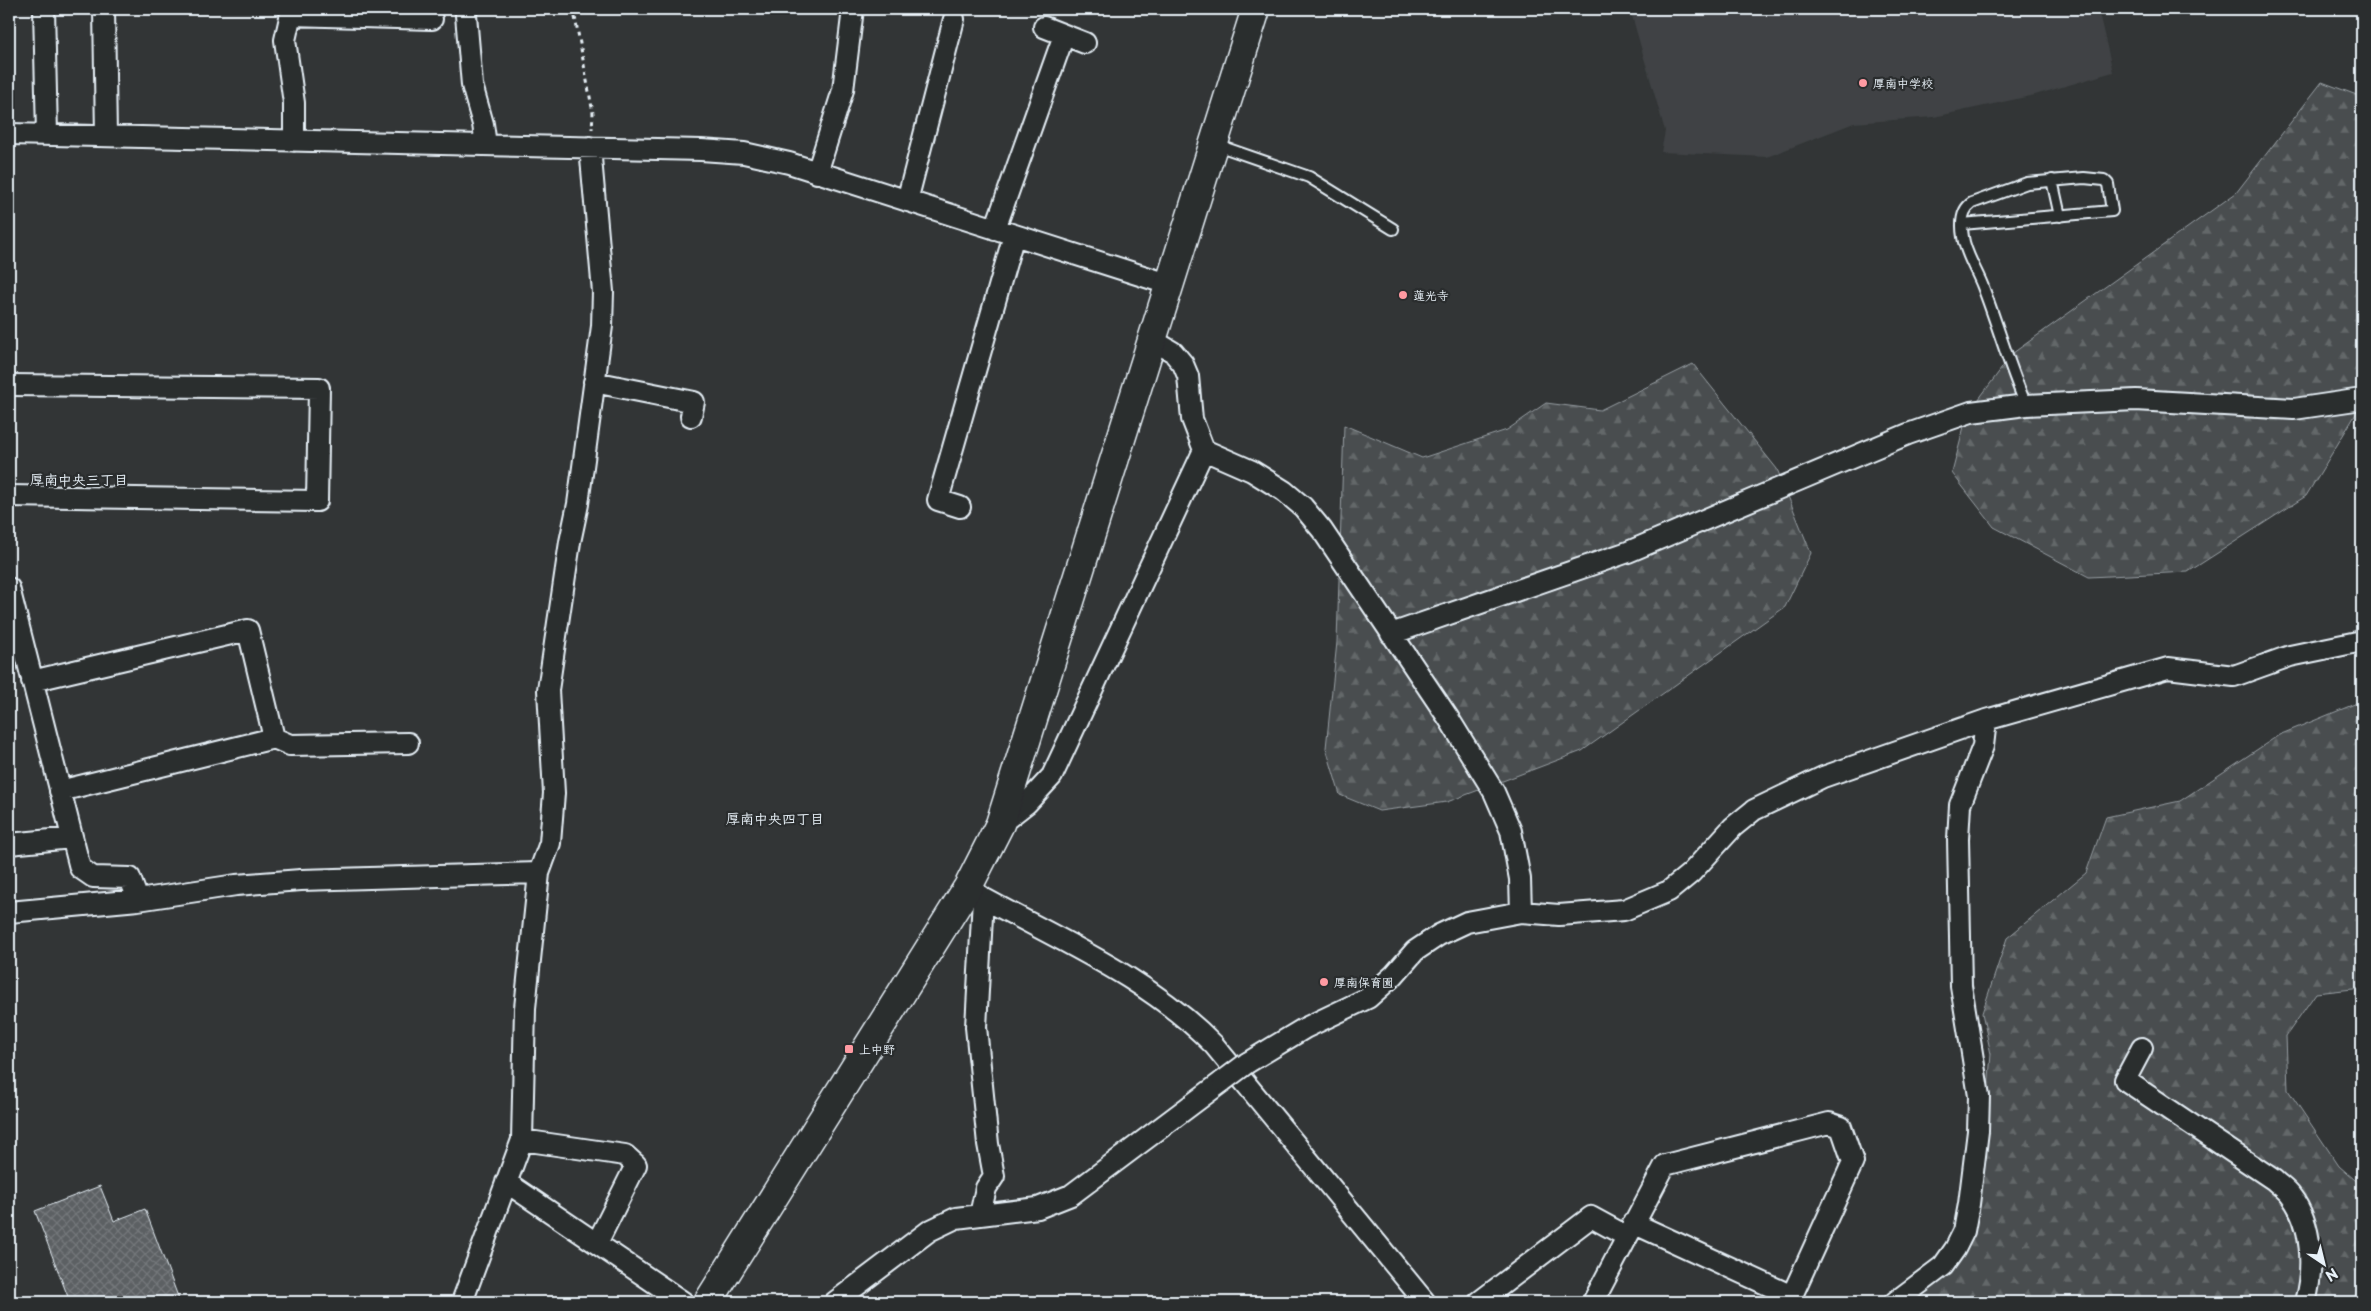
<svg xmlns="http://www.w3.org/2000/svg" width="2371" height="1311" font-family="'Playpen Sans','Klee One',sans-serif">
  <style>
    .built { fill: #3f4244 }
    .forest { fill: url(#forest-firs); stroke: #989fa4 }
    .building { fill: url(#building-cross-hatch); stroke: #e8f1f8 }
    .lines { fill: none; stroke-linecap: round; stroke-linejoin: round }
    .lane-casing { stroke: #e8f1f8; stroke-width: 14 }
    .street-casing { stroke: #e8f1f8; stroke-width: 24 }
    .secondary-casing { stroke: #e8f1f8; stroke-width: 31 }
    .path { stroke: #e8f1f8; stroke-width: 3; stroke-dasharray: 4 4; stroke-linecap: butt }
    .lane { stroke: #2a2d2e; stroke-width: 10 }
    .street { stroke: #2a2d2e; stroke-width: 20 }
    .secondary { stroke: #2a2d2e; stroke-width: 28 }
    .street-bridge-casing { stroke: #e8f1f8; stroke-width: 24; stroke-linecap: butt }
    .street-bridge { stroke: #2a2d2e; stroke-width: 20 }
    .poi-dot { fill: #ff9aa2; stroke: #2a2d2e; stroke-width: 2 }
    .labels { text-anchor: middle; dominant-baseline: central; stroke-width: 4.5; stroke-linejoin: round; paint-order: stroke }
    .poi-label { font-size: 12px; font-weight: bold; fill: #e8f1f8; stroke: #2a2d2e; text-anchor: start }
    .neighbourhood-label { font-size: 14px; font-weight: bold; fill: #e8f1f8; stroke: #2a2d2e }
  </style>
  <defs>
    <pattern id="forest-firs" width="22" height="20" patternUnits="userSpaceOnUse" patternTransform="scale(1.25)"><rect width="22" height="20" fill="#494d4f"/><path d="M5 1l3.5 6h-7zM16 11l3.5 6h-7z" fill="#636769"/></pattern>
    <pattern id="building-cross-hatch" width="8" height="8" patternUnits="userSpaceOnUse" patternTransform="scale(1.25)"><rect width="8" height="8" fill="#5c6063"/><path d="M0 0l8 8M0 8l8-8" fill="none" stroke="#73777a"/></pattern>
  </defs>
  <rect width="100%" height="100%" fill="#323536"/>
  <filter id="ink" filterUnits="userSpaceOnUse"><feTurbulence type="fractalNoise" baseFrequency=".02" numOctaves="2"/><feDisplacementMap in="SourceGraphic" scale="10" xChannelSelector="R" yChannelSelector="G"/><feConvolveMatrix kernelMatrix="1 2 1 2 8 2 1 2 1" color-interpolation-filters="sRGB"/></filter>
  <g filter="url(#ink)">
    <!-- built -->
    <path class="built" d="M1630,9H2098L2113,72L2035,95L1934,117L1854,123L1767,157L1661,152L1665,131Z"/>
    <!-- forest -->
    <path class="forest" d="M2322,82L2362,97V404L2306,496L2188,572L2089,577L1994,527L1952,473L1967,415L2013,353L2236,193Z
      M1693,364L1777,469L1811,553L1785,607L1582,751L1447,802L1379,811L1340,795L1326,748L1337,642L1344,425L1422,458L1507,430L1546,403L1600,410Z
      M2362,701V988L2316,993L2286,1036L2288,1090L2339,1166L2362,1186V1302H1897L1966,1239L1987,1102L1991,1054L1982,1013L2007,938L2086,873L2106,817L2180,801L2279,735Z"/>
    <!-- building -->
    <path class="building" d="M100,1186L114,1221L145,1209L180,1302H70L35,1211Z"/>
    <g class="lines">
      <!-- lane casing -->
      <g class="lane-casing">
        <path id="lane" d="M1214,144L1309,177L1393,229
          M2052,180L2060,216
          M1962,224L2112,211L2108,184L2104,180L2084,178L2027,183L1972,203C1961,210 1961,225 1963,237C1965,253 1977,271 1983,287C1998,326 2009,366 2026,405"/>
      </g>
      <!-- street casing -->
      <g class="street-casing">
        <path id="street" d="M44,9L47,134
          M104,9L106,136
          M292,9L285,40L294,103V141
          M467,9L466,15L472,85L483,124L486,145
          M291,15L432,19
          M1044,27L1085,43
          M9,134L701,150L744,153L789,163L1168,284
          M817,173L843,90L853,9
          M907,201L954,19
          M995,229L1064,35
          M1151,339L1173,352L1183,364L1188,376L1192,419L1204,450L1252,471L1284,491L1303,507L1322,530L1449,719L1494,792L1511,831L1520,879L1521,912
          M594,382L694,402L691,416
          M9,385L319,388L317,501L9,496
          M960,507L938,500L1014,235
          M9,588L80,868L93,877L130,878L138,900
          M1391,634L1628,552L1908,434L1971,412L2026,405L2136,400L2294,409L2362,399
          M32,681L248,630L274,738
          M60,791L274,738L290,745L408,743
          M1000,824L1027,803L1052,776L1204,450
          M9,844L72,838
          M968,887L983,898C1063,942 1150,979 1214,1045L1425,1302
          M9,912L138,900L236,885L301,880L539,873
          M2142,1048L2125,1080L2274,1180C2279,1185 2287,1190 2291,1196C2313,1225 2314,1269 2305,1302
          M1247,1063L1305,1028L1368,998L1394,975L1415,951L1439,935L1467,922L1521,912L1559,915L1624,910L1669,891L1691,873L1733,827L1754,810L1823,777L1986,720L2168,668L2234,676L2290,656L2362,641
          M522,1140L625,1155L636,1165L597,1243
          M506,1182L683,1302
          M980,1215L986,1188L994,1176L988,1144L976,1027L983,898
          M1633,1223L1792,1296
          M462,1302L522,1140L525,1008L539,873L550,843L554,793L548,690L570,542L578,504L602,326L603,292L590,147
          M835,1302L929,1231L956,1218L1038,1208L1071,1195L1223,1081
          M1479,1302L1591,1217L1626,1236
          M1593,1302L1665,1165L1829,1123L1841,1127L1853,1162L1789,1302
          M1895,1302L1943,1266L1955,1249L1964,1231L1969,1204L1978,1131L1979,1096L1961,986L1958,839L1960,805L1983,746L1986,720"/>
      </g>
      <!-- secondary casing -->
      <g class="secondary-casing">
        <path id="secondary" d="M708,1302L968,887L1000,824L1256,9"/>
      </g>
      <!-- path -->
      <path class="path" d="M576,9L575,17L593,113L592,129"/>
      <!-- lane -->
      <use href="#lane" class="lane"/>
      <!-- street -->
      <use href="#street" class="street"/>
      <!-- secondary -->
      <use href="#secondary" class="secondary"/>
      <!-- street-bridge casing -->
      <g class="street-bridge-casing">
        <path id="street-bridge" d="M1223,1081L1247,1063"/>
      </g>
      <!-- street-bridge -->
      <use href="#street-bridge" class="street-bridge"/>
    </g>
  </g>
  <!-- markers -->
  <g class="poi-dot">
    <circle cx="1863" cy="83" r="5"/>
    <circle cx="1403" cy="295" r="5"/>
    <circle cx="1324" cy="982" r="5"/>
    <rect x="844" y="1044" width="10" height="10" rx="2.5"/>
  </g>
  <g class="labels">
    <!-- poi labels -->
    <g class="poi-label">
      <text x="1873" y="83">厚南中学校</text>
      <text x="1413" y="295">蓮光寺</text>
      <text x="1334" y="982">厚南保育園</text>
      <text x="859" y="1049">上中野</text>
    </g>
    <!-- neighbourhood labels -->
    <g class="neighbourhood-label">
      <text x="79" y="479">厚南中央三丁目</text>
      <text x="775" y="818">厚南中央四丁目</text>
    </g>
  </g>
  <!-- margin -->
  <rect width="2371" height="1311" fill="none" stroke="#2a2d2e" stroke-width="30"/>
  <rect x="15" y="15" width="2341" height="1281" fill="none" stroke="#e8f1f8" stroke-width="2" filter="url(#ink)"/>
  <!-- north arrow -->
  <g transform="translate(2324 1264) rotate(145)" stroke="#2a2d2e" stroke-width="4" paint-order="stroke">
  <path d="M0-4L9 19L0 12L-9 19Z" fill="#e8f1f8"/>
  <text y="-8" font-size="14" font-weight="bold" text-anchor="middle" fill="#e8f1f8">N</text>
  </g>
</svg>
